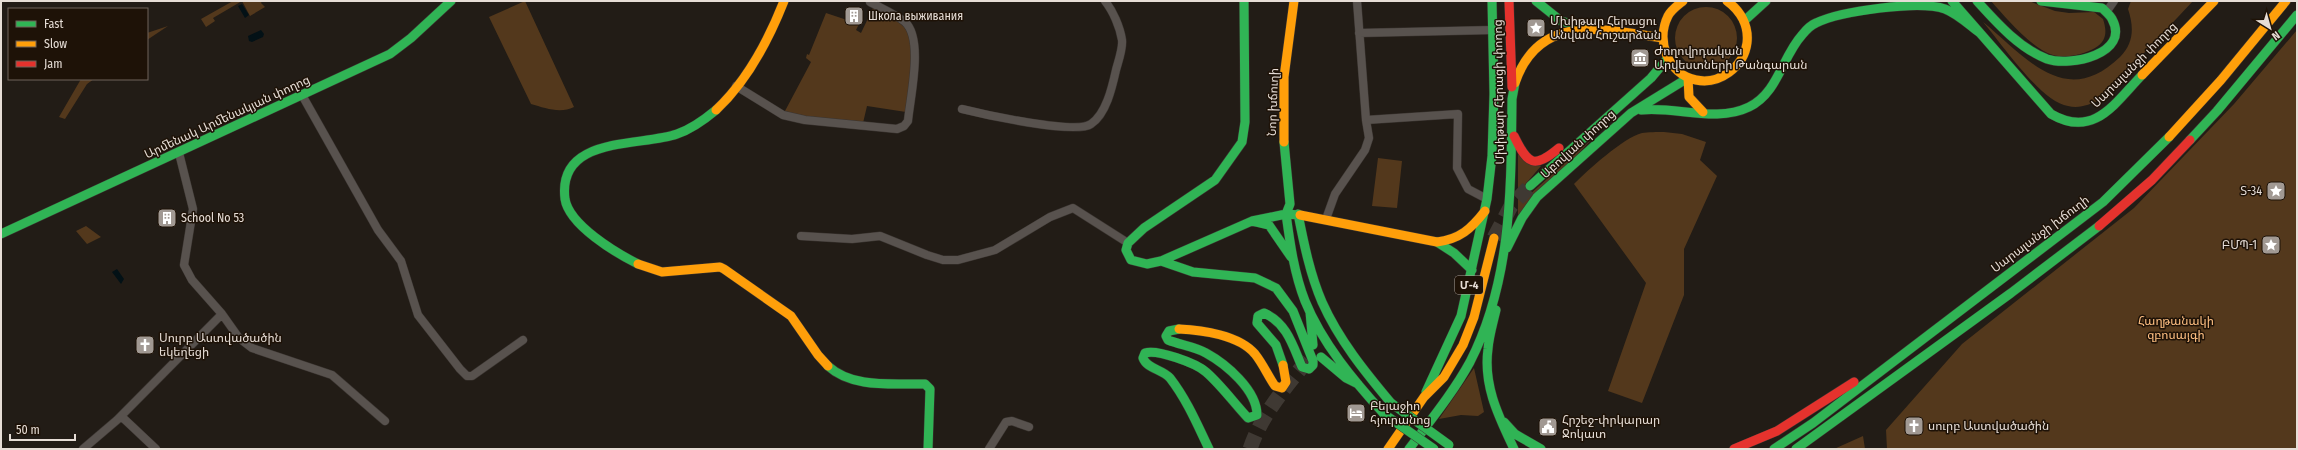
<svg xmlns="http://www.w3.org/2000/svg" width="2298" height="450" font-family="'Fira Sans Condensed','Noto Sans Armenian',sans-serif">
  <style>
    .green { fill: #53381c }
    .water { fill: #031116 }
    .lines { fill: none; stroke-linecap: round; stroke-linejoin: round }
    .highway-tunnel { stroke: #3f3933; stroke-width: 15; stroke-dasharray: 15 8; stroke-linecap: butt }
    .street-casing { stroke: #3b3531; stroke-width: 9 }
    .fast-casing { stroke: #3b3531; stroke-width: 10 }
    .slow-casing { stroke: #3b3531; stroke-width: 10 }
    .jam-casing { stroke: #3b3531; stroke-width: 10 }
    .street { stroke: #58524e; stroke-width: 8 }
    .fast { stroke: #30b455; stroke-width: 9 }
    .slow { stroke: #ff9f0a; stroke-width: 9 }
    .jam { stroke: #e5322d; stroke-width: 9 }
    .fast-bridge-casing { stroke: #3b3531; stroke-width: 10; stroke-linecap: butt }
    .fast-bridge { stroke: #30b455; stroke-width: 9 }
    .labels { text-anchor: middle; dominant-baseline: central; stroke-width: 3; stroke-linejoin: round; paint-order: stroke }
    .shield { fill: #1e1207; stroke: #aaa098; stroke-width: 1 }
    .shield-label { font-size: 11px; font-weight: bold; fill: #e6ddd6 }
    .poi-label { font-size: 12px; fill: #e6ddd6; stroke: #1e1207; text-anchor: start }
    .street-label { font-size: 12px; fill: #e6ddd6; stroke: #1e1207 }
    .park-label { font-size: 12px; fill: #febf82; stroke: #1e1207 }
  </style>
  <rect width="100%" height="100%" fill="#221c16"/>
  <!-- green -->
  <path class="green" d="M233,1H262L261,3L265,7L250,16L242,1L213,18L215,21L206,27L201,19Z
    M525,1L574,107C560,114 545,108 531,104L489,17Z
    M1991,1H2029L2055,11L2069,13L2094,12L2103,19C2107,31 2107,41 2095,48C2084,54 2066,59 2053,55C2032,49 2005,17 1991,1Z
    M2131,1H2193L2100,100C2090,104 2080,109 2068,106C2041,102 2002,44 1983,22C2026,57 2065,110 2120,57C2134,43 2134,27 2128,9Z
    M1675 38a31 31 0 1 1 62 0a31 31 0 1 1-62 0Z
    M873,8C882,13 894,18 902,25C919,39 908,91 906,112L867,106L863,123L805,117L785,111L811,62L806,58L807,54L809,55L826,13L859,24L856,30L861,33Z
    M168,26L147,40V33Z
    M2297,30V449H1887L1886,430L1962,344L2134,208L2234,104Z
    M81,79H94L87,84L65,119L59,117Z
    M1664,132L1682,134L1706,142L1700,160L1717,176L1684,249V295L1642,403L1608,391L1646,283L1574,184C1588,170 1623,138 1642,133C1648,132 1657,132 1664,132Z
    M1594,137L1518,217V154L1541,166L1523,187L1529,195Z
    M1378,158L1402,161L1397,208L1372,206Z
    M86,226L101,237L87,244L76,231Z
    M1474,368L1484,412L1478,416L1461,415L1439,419Z
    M1863,436L1865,449H1834Z"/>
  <!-- water -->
  <path class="water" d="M242,4L249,15L245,18L238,6Z
    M261,30L264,34L263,37L252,42L249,41L248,36Z
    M117,269L124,279L121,284L112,272Z"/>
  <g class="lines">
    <!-- highway-tunnel -->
    <path class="highway-tunnel" d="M1494,238L1511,206L1530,186
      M1250,449C1262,413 1288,384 1312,355"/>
    <!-- street casing -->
    <g class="street-casing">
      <path id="street" d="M1357,1L1366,120L1458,114L1457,168L1468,189L1487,199
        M2107,11L2114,1
        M1359,33L1493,30
        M736,86L783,115L805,120L897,129L904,126L908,121C910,98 924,39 905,22C895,14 881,8 870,2
        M302,95L378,230L401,261L418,315L460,369L467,376H472L523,340
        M962,109C982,114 1076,135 1091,124C1106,114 1112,88 1116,70C1118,62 1123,49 1122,40C1120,27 1113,11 1105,1
        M179,153L193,209L184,265L192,280L222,314L239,338L252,348L332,375L385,421
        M1326,219L1335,194L1365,150L1369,138L1366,120
        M801,236L852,239L880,236L927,255L943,260H958L995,250L1050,217L1073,208L1128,243
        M121,416L156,449
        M83,449L117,420L222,314
        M989,449L1006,422L1012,421L1029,427"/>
    </g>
    <!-- fast casing -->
    <g class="fast-casing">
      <path id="fast" d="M1244,1L1245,122L1242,142L1215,180L1144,228L1128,243L1126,250L1131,260L1147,264L1161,261L1252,221L1286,214L1290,204L1284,142
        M1536,1L1561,21L1586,28
        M1952,1L2051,114C2094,139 2115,103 2142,75
        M1977,1C1997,23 2019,48 2047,59C2070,67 2131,54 2112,19C2110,15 2105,11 2102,8L2041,1
        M1744,21L1766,1
        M1641,110C1676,106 1716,123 1749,107C1778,93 1782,57 1802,35C1806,30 1811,25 1816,23C1841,11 1919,0 1945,9C1958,14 1969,25 1980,33
        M2190,140L2217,111L2297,15
        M1530,186L1651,78L1667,59
        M1298,214C1304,244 1310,274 1322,302C1339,340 1365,372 1391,403
        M1300,215L1286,214C1290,243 1294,273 1305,301C1322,343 1354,381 1384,414
        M1252,221L1269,225L1291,257
        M1,234L390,54L411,38L451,1
        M1437,242L1454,253L1472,270
        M1507,248L1522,218L1537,197L1631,113L1688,78
        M1161,261L1193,272L1255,278L1276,288L1293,311L1313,361V365L1309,369L1302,367C1293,346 1287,323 1264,313L1258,316L1257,323L1276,345L1283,365
        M638,264C616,253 569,225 565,199C557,135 641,147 677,134C692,129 704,120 716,110
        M1496,310C1493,323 1489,336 1488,349C1483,386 1499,417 1514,449
        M1310,312L1313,345
        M1179,329L1169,331L1166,336L1168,340C1180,345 1194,346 1206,353C1226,364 1257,390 1257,415L1248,418C1234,403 1221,385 1206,372C1196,363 1157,349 1145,353L1143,358C1147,369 1162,369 1170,378C1187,400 1197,424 1209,449
        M1321,357L1346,378L1358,384
        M828,366C853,389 893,383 925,384L930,389L928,449
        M1426,392L1461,316L1487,199L1492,156L1494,94L1492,1
        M1504,422L1515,434L1541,449
        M1409,449C1430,421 1453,393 1470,362C1512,280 1511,188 1512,99L1515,83
        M1774,449L1813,423L2103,202L2169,137
        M1796,449L2011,293L2099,226"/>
    </g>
    <!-- slow casing -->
    <g class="slow-casing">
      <path id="slow" d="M1683,1C1678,5 1671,10 1668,16C1656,40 1667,74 1696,80C1719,85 1744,67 1747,43C1749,26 1741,11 1727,1
        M2142,75L2214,1
        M1688,78L1689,97L1703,112
        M1515,83C1539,12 1604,29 1662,38
        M716,110C746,82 769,39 784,1
        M2169,137L2221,80L2286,1
        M1284,142V77L1294,1
        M1300,215L1437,242C1460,239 1471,229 1485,211
        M638,264L662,272L720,267L724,269L791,316L818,355L828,366
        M1179,329C1202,330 1239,335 1255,354C1263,364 1268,376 1275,386L1282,388L1286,382L1283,365
        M1388,449L1424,397L1444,377L1463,345L1474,317L1494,238"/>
    </g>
    <!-- jam casing -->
    <g class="jam-casing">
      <path id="jam" d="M1509,1L1512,87
        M1514,136C1528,165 1534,169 1559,148
        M2099,226L2152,180L2190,140
        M1734,449L1777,431L1854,382"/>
    </g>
    <!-- street -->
    <use href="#street" class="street"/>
    <!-- fast -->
    <use href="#fast" class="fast"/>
    <!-- slow -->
    <use href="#slow" class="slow"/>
    <!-- jam -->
    <use href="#jam" class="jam"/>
    <!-- fast-bridge casing -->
    <g class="fast-bridge-casing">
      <path id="fast-bridge" d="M1391,403L1449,445
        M1384,414L1434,449"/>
    </g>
    <!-- fast-bridge -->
    <use href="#fast-bridge" class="fast-bridge"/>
  </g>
  <!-- icons -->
  <defs>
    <g id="building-square" transform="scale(1)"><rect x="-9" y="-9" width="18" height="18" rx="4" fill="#a19993" stroke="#1e1207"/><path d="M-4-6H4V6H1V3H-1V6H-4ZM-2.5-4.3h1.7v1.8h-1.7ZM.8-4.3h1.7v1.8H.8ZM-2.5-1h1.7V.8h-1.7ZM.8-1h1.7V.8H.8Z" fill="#fff"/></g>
    <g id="sight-square" transform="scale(1)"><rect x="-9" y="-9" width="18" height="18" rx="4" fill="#a19993" stroke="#1e1207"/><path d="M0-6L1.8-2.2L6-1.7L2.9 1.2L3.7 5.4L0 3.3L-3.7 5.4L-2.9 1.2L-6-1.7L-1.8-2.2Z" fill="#fff"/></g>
    <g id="museum-square" transform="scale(1)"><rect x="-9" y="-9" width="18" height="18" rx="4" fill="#a19993" stroke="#1e1207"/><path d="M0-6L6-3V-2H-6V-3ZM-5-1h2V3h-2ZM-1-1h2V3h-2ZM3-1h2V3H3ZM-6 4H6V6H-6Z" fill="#fff"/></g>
    <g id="church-square" transform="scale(1)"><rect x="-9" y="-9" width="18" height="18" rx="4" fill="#a19993" stroke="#1e1207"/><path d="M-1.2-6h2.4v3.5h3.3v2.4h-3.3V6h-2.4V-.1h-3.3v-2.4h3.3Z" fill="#fff"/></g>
    <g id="hotel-square" transform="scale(1)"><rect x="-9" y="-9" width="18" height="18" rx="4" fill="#a19993" stroke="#1e1207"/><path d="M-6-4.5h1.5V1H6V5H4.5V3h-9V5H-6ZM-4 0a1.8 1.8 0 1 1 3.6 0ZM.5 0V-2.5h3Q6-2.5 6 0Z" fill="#fff"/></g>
    <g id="civic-square" transform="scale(1)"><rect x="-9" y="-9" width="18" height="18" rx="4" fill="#a19993" stroke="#1e1207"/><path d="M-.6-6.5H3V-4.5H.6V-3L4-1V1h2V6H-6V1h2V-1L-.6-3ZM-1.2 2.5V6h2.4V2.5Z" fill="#fff"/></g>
  </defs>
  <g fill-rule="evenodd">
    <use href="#building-square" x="854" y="16"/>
    <use href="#sight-square" x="1536" y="28"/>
    <use href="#museum-square" x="1640" y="58"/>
    <use href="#sight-square" x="2276" y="191"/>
    <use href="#building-square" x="167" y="218"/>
    <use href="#sight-square" x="2271" y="245"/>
    <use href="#church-square" x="145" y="345"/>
    <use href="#hotel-square" x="1356" y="413"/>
    <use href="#church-square" x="1914" y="426"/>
    <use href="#civic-square" x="1548" y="427"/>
  </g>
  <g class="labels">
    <!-- shield labels -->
    <rect class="shield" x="1455" y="276" width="28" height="18" rx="3"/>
    <g class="shield-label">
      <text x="1469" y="285">Մ-4</text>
    </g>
    <!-- poi labels -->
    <g class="poi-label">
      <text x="868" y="16">Школа выживания</text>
      <text x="1550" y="21">Մխիթար Հերացու<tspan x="1550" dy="14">Անվան Հուշարձան</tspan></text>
      <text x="1654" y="51">Ժողովրդական<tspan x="1654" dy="14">Արվեստների Թանգարան</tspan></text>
      <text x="2262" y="191" text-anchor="end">Տ-34</text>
      <text x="181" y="218">School No 53</text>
      <text x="2257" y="245" text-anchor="end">ԲՄՊ-1</text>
      <text x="159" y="338">Սուրբ Աստվածածին<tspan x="159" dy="14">եկեղեցի</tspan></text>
      <text x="1370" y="406">Բելաջիո<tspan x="1370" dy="14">հյուրանոց</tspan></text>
      <text x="1562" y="420">Հրշեջ-փրկարար<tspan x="1562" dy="14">Ջոկատ</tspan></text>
      <text x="1928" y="426">սուրբ Աստվածածին</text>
    </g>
    <!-- street labels -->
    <g class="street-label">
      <text transform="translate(2134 65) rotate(-45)">Սարալանջի փողոց</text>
      <text transform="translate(1499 92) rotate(-91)">Մխիթար Հերացի փողոց</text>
      <text transform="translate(1273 102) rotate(-88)">Նոր խճուղի</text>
      <text transform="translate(227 117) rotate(-25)">Արմենակ Արմենակյան փողոց</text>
      <text transform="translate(1578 144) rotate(-42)">Աբովյան փողոց</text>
      <text transform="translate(2040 234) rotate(-37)">Սարալանջի խճուղի</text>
    </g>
    <!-- park labels -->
    <g class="park-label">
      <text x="2176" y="321">Հաղթանակի<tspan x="2176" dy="14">զբոսայգի</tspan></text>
    </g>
  </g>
  <!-- border -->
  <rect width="2298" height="450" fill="none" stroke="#e6ddd6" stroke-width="4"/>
  <!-- legend -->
  <rect x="8" y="8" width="140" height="72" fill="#1e1207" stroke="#6e635a"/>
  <rect x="16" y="21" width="20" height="6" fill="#30b455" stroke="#6e635a"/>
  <text x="44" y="28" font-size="12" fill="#e6ddd6">Fast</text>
  <rect x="16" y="41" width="20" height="6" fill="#ff9f0a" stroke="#6e635a"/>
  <text x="44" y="48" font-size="12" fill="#e6ddd6">Slow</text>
  <rect x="16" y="61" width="20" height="6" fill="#e5322d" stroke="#6e635a"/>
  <text x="44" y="68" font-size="12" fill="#e6ddd6">Jam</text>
  <!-- north arrow -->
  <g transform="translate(2270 28) rotate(143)" stroke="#1e1207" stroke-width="3" paint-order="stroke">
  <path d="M0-3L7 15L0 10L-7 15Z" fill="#e6ddd6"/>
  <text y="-6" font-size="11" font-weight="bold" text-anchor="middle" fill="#e6ddd6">N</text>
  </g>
  <!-- scale -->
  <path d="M10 434v6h65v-6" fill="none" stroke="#e6ddd6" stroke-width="2"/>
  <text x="16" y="434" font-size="12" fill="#e6ddd6" stroke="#1e1207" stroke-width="3" paint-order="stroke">50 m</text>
</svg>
